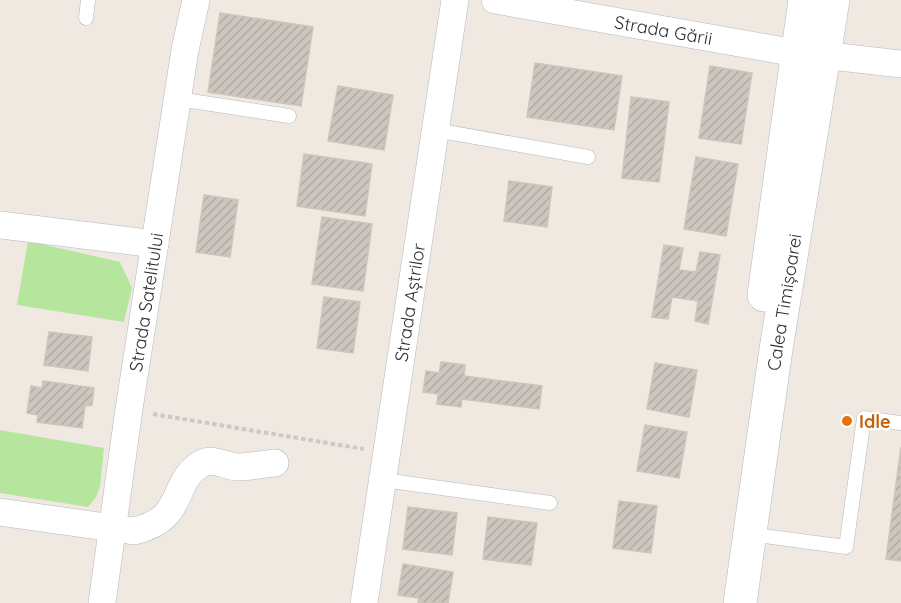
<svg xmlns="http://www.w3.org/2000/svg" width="901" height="603" font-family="Quicksand,sans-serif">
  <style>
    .grass { fill: #b6e59e }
    .building { fill: url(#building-hatch); stroke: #cbc5ba; stroke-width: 1.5 }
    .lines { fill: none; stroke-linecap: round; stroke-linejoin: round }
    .lane-casing { stroke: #b4b7c1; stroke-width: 15 }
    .street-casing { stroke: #b4b7c1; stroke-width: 28 }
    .secondary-casing { stroke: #b4b7c1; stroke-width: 34 }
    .path { stroke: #c9c9c9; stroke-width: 4; stroke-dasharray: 4.5 3; stroke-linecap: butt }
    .lane { stroke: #fff; stroke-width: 14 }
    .street { stroke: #fff; stroke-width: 27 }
    .secondary { stroke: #fff; stroke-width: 33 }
    .food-dot { fill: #e8710a; stroke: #fff; stroke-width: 2 }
    .labels { text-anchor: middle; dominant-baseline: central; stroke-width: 5; stroke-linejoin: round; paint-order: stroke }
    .street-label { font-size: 18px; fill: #2e2e2e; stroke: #fff }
    .food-label { font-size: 18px; font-weight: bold; fill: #c56008; stroke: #fff; text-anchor: start }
  </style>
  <defs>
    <pattern id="building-hatch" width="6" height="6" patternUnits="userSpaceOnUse" patternTransform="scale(1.5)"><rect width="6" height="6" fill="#cbc7bf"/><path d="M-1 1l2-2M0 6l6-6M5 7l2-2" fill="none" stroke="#afaba4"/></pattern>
  </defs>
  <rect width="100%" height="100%" fill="#efe9e1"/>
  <!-- grass -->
  <path class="grass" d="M28,241L120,262L132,288L124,322L17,305Z
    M0,430L104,448L100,487L96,497L88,507L0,493Z"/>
  <!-- building -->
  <path class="building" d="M220,13L313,27L301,106L208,92Z
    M535,63L622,76L614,130L527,117Z
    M710,66L752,73L741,144L699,138Z
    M338,86L393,95L384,150L328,141Z
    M631,97L669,102L659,182L622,178Z
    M304,154L372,164L365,216L297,206Z
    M696,157L738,164L726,236L684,229Z
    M509,181L552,187L547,227L504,221Z
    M204,195L238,200L230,257L196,252Z
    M322,217L372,224L363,291L312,284Z
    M664,245L683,248L679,270L696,272L700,252L720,255L708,324L695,321L698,301L672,297L668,319L652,317Z
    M324,297L360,302L353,353L317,348Z
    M49,332L92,337L88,371L44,365Z
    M441,362L465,365L464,376L542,386L539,409L462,399L461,407L437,404L438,394L423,392L426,371L439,373Z
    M655,363L697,370L689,417L647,409Z
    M43,381L94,388L92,405L85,406L82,428L37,422L38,415L27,413L31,386L42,388Z
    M645,425L687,432L679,478L637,471Z
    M901,447V561L886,559Z
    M619,501L657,506L651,553L613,548Z
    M408,507L457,513L452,555L403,549Z
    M488,517L537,523L531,565L483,559Z
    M403,564L453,572L448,603H418L419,598L398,595Z"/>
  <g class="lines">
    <!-- lane casing -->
    <g class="lane-casing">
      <path id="lane" d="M86,18L88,0
        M178,99L289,116
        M435,130L588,157
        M383,480L550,503
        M749,534L846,547L864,418L901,423"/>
    </g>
    <!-- street casing -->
    <g class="street-casing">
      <g id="street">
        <path id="s1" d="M495,0L779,50L901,64"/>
        <path d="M0,225L155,244"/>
        <path d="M0,512L134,531C187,519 170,482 201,464C213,457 225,466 237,467C249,467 263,464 275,463"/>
        <path id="s2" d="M102,603L129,409L185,50L196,0"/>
        <path id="s3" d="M364,603L455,0"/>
      </g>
    </g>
    <!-- secondary casing -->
    <g class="secondary-casing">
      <g id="secondary">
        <path d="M764,295L805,0"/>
        <path id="s4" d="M740,603L776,349L833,0"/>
      </g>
    </g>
    <!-- path -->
    <path class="path" d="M153,414L364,449"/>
    <!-- lane -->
    <use href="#lane" class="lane"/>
    <!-- street -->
    <use href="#street" class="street"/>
    <!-- secondary -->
    <use href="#secondary" class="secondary"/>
  </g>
  <!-- markers -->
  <circle class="food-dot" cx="847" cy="421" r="6"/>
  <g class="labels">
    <!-- street labels -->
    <g class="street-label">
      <text stroke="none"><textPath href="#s1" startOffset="171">Strada Gării</textPath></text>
      <text stroke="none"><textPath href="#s2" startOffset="304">Strada Satelitului</textPath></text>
      <text stroke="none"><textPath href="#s3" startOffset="304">Strada Aștrilor</textPath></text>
      <text stroke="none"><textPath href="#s4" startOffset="304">Calea Timișoarei</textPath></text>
    </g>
    <!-- food labels -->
    <g class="food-label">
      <text x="859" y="421">Idle</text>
    </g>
  </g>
</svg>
